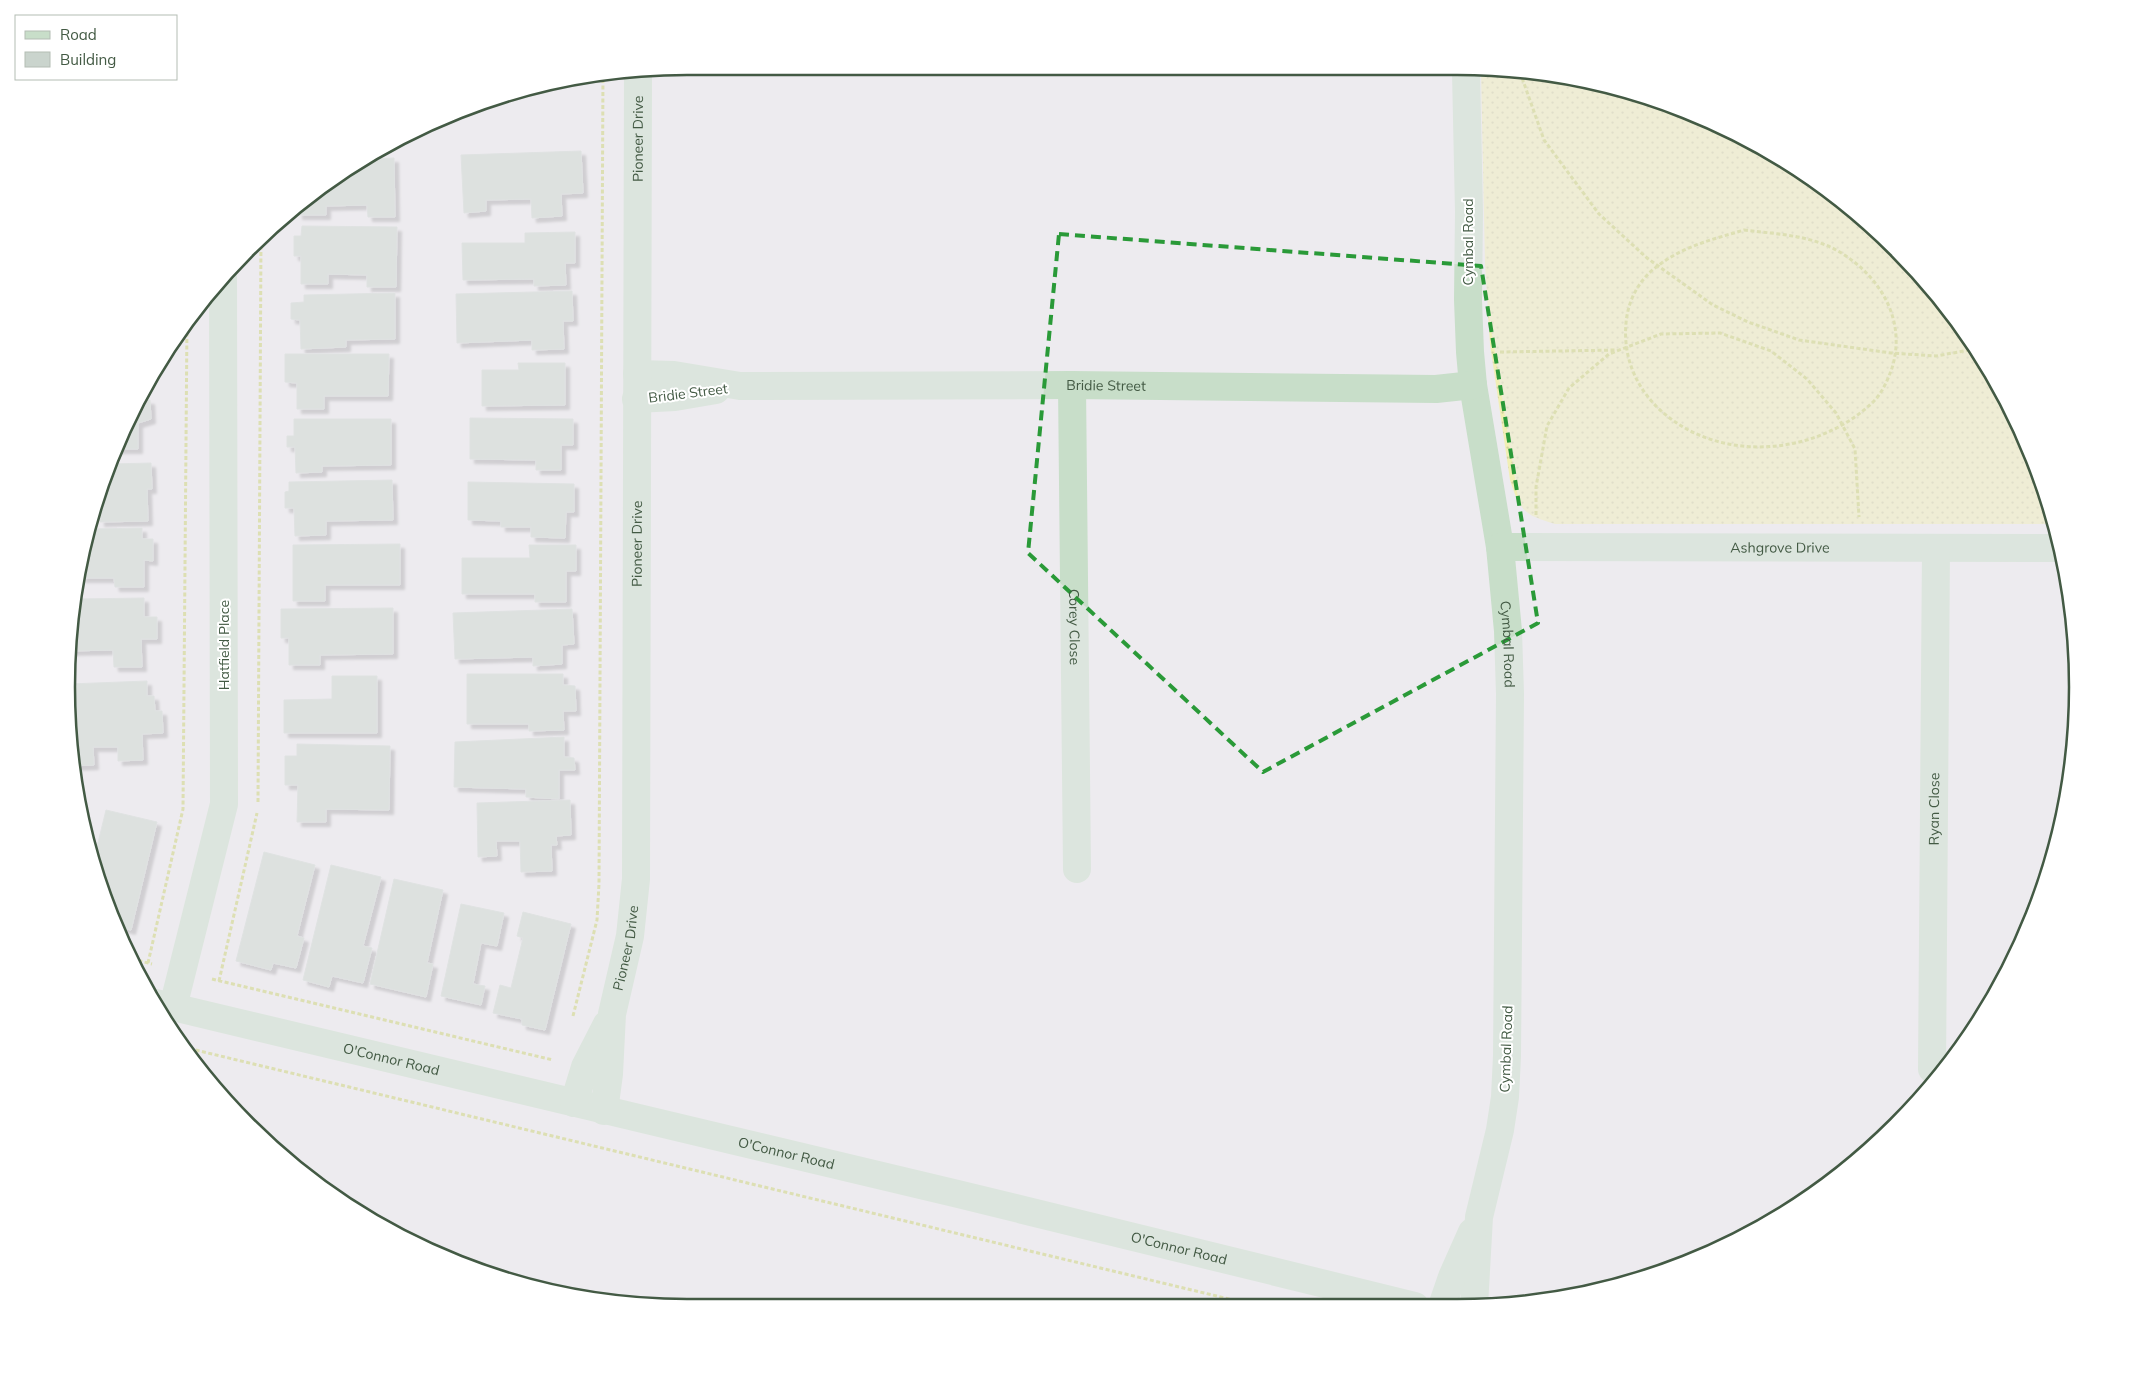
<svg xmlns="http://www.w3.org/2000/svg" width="2144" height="1374" font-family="Mulish,sans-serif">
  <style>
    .grass { fill: url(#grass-dots) }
    .building { fill: #cad4cd; stroke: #cfd8d2; filter: url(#shadow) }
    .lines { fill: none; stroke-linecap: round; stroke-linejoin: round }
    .path { stroke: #c9d16b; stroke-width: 3; stroke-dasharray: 4 2.5; stroke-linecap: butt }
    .minor { stroke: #c8dec9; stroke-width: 28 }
    .marked { fill: none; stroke: #2a9a38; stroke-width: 4; stroke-dasharray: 10 6; stroke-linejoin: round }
    .labels { text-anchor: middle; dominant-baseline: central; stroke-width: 4; stroke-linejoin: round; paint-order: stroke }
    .street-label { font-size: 14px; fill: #435a44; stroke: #fff }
    .rim { fill: none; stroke: #435a44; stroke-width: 2.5 }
  </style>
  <defs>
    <pattern id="grass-dots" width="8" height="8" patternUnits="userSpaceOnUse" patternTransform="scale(1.25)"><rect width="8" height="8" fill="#f1efb5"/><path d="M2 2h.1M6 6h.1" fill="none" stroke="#d0cf9d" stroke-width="1.8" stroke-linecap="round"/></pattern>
    <filter id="shadow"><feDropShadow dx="4.5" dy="4.5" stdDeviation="1" flood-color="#0004"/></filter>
  </defs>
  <rect width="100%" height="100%" fill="#edebef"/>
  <!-- grass -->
  <path class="grass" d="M1481,72H1538L1695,114L1835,195L1924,278L1995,377L2045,488L2053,524H1555C1524,515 1520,511 1510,480L1490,344L1485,264Z"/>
  <!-- building -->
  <path class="building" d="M581,151L583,193L561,194L562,216L532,218L531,199L486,200V211L464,213L461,155Z
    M394,158L395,217H368L367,205L326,206V215H298V207L342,171L367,159Z
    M302,226L397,227L396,287H367V275L328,274V284H301V256H294V236H301Z
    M575,232V263H565L566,285L534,286V279L463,280L462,243H525V233Z
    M572,291L573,321H563L564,349L532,350V340L457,343L456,294Z
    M395,293V339L346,340V347L301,349L300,320L291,319V303L304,302V295Z
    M285,354H389L388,396H324V409H297V383L285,382Z
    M518,363H565V405L482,406V370H519Z
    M139,400H150L151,419L138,423V449H116Z
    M470,418L573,419V445H561V470H536V460L470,459Z
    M294,419H391V465L322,466V472L296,473L295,447H287V436H294Z
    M151,463L152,489H147L148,521L100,522V511H95L99,487L110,464Z
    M392,480L393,520L326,521V535L295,536L294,508H285V492L289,491V482Z
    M468,482L574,484V512H566L565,538L531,537V527H501V521L468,520Z
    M142,528V539H153V561L144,560V587H115L114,578H81L91,529Z
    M400,544V585H325V601H293V545Z
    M529,545H576V571H566V602H535V594H462V558H530Z
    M144,598V617H157V639H141L142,667H114L113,650L68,651L77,599Z
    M393,608V654L320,655V665H289V638H281V609Z
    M572,609L574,644L562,645V664L533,666V657L455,659L453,613Z
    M467,674H563V685L575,686L576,711H563L564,730L529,731V724H467Z
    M332,676H377V733H284V700L332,699Z
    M147,681V696H154L155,711H162L163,733L142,734L143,760L118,761V747H93L94,765L71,766L69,684Z
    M564,737V757L574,758L575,770H559V799L526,797V789L454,787L455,742Z
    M297,744L390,746L389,810L326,809V822H297L298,785H285V756H297Z
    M570,800L571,835L556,836L557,845H551L552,871L521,872L520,841H496L497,856L478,857L477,803Z
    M106,810L157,822L131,930L114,926L93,863Z
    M264,852L315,865L297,936L304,938L296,968L273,963L271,970L236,961Z
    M331,865L381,877L363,946L372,948L363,983L332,976L329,987L303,980Z
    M394,879L443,890L427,963L433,964L426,997L370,984Z
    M461,904L504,913L497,946L481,943L473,984L485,986L481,1005L441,996Z
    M523,912L571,924L545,1030L522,1025V1019L493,1013L500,985L511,988L523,938L517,936Z"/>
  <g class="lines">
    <!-- path -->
    <path class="path" d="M1520,72L1544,140L1599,214L1647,258L1713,305L1748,322L1799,340L1891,353L1936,356L1975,349
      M1744,230C1776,234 1810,235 1838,251C1881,276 1908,322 1891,371C1887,381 1882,393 1874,401C1817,457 1716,465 1657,407C1635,385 1623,356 1626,323C1628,300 1639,279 1659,265C1684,246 1714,239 1744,230Z
      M1500,352L1617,350
      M1536,515V487L1547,426L1569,388L1609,354L1661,334L1720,333L1771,351L1807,379L1836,413L1855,449L1859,517
      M258,802L261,237
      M132,959L152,964
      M148,963L183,809L187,321
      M212,979L553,1060
      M219,981L257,813
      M573,1016L597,920L599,884L603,72
      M183,1047L1254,1305"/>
    <!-- minor -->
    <g class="minor">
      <path id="s1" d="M1466,72L1469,212L1468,300L1470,352L1473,385L1500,547L1508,631L1510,694L1507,1056L1505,1097L1500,1130L1479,1217L1474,1306"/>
      <path id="s2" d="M637,374L674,375L740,386L1072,385L1436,389L1473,385"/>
      <path id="s3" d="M1072,385L1077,869"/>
      <path d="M636,399L675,397L716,390"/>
      <path id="s4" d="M1500,547L2059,548"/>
      <path id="s5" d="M156,1003L958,1194L1415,1306"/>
      <path d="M173,1007L224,804L223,277"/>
      <path id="s6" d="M1932,1069L1936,548"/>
      <path d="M574,1103L585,1067L607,1024"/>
      <path id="s7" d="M604,1111L609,1074L612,1014L630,936L636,879L638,72"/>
      <path d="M1442,1306L1452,1277L1472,1232"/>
    </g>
  </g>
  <!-- marked area -->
  <path d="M0 0H2144V1374H0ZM1059,234L1481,266L1538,623L1263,772L1028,553Z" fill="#edebef" fill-opacity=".55" fill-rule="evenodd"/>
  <path class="marked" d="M1059,234L1481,266L1538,623L1263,772L1028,553Z"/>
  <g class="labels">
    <!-- street labels -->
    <g class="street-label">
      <text stroke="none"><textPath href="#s7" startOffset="975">Pioneer Drive</textPath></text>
      <text transform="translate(1468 242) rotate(-90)">Cymbal Road</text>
      <text stroke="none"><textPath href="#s2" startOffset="470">Bridie Street</textPath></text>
      <text transform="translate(688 393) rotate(-7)">Bridie Street</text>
      <text stroke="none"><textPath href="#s7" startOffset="570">Pioneer Drive</textPath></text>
      <text stroke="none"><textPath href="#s4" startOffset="280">Ashgrove Drive</textPath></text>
      <text stroke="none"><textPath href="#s3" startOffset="242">Corey Close</textPath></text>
      <text stroke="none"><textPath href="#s1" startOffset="575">Cymbal Road</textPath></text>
      <text transform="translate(224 645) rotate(-90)">Hatfield Place</text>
      <text stroke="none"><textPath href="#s6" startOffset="260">Ryan Close</textPath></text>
      <text stroke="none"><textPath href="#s7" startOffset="165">Pioneer Drive</textPath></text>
      <text transform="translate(1506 1049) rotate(-88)">Cymbal Road</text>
      <text stroke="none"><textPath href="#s5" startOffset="242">O'Connor Road</textPath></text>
      <text stroke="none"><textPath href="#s5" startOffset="648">O'Connor Road</textPath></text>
      <text stroke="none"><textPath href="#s5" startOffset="1052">O'Connor Road</textPath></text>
    </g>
  </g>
  <!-- crop -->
  <path d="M0 0H2144V1374H0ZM687 75H1457A612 612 0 0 1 2069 687V687A612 612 0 0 1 1457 1299H687A612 612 0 0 1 75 687V687A612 612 0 0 1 687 75Z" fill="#fff" fill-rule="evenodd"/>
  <path class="rim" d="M687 75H1457A612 612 0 0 1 2069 687V687A612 612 0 0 1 1457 1299H687A612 612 0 0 1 75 687V687A612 612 0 0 1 687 75Z"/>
  <!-- legend -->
  <rect x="15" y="15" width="162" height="65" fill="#ffffff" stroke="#b4bdb4"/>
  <rect x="25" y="31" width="25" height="8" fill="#c8dec9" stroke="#b4bdb4"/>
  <text x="60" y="40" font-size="15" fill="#435a44">Road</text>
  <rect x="25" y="52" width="25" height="15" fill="#cad4cd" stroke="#b4bdb4"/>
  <text x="60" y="65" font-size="15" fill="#435a44">Building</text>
</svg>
